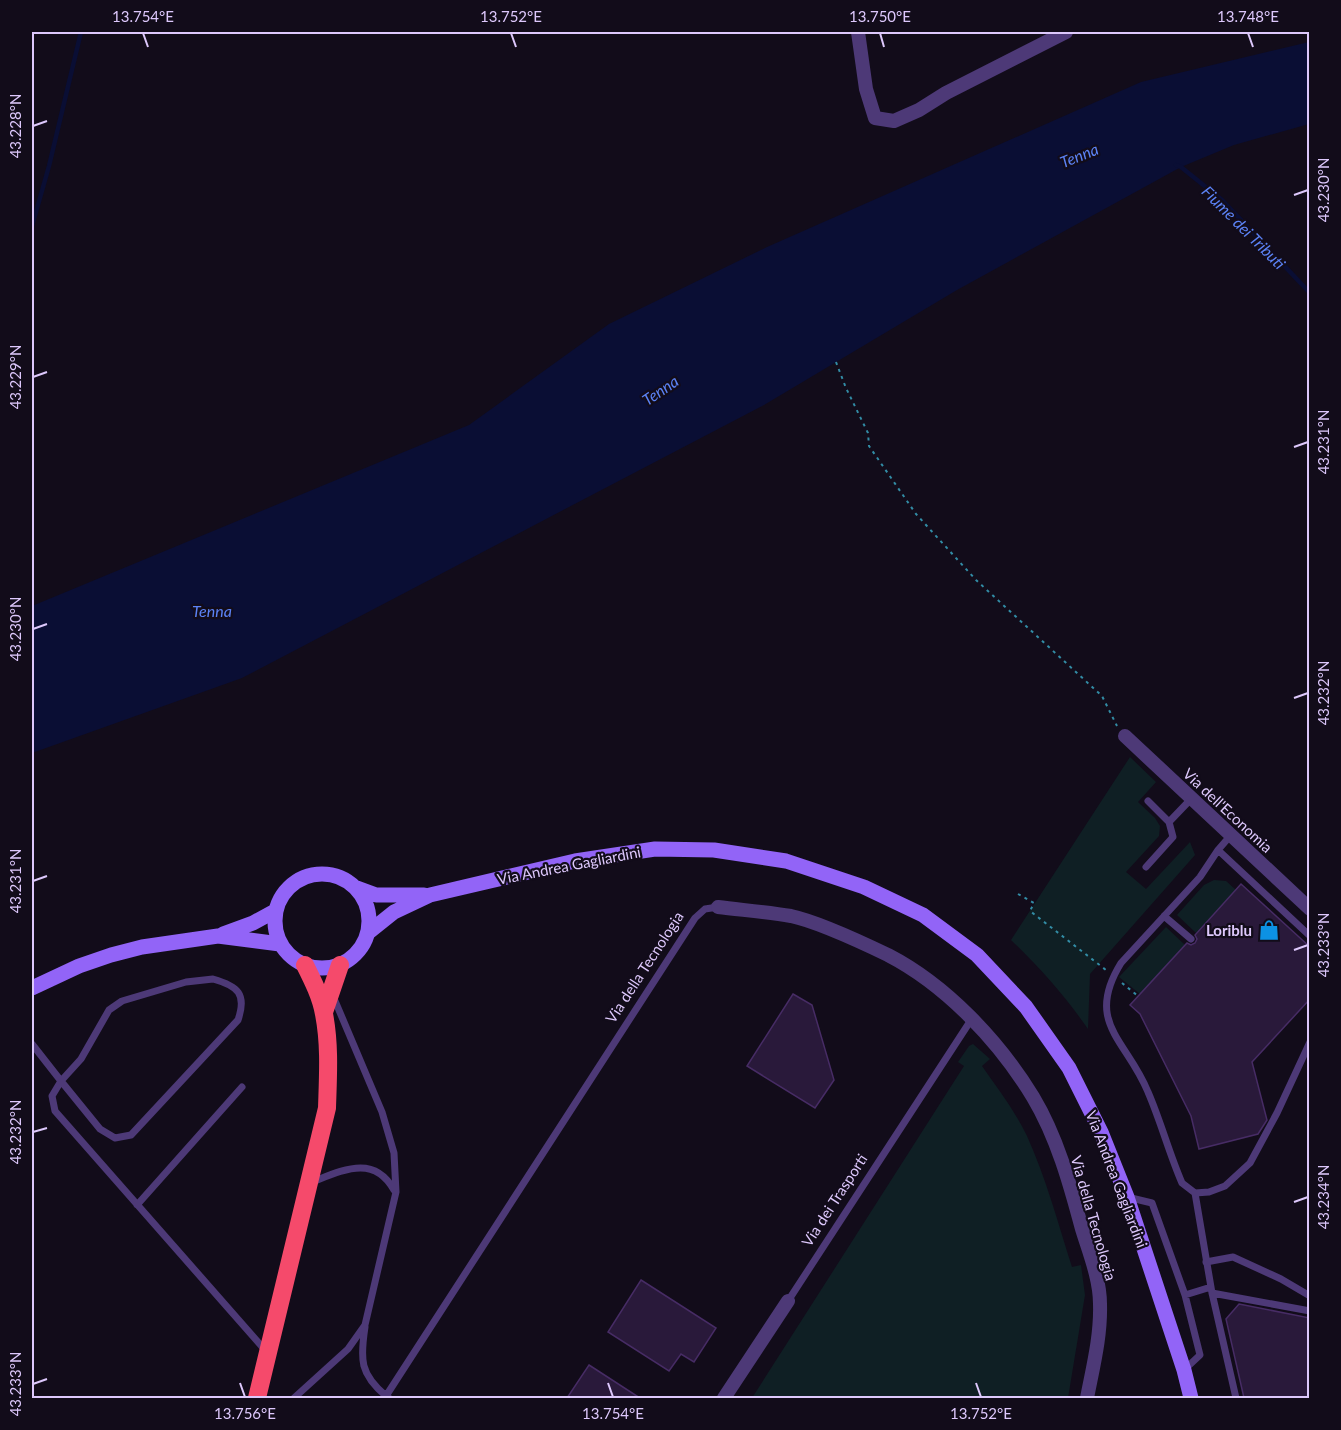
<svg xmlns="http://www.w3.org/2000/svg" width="1341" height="1430" font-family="Lato,sans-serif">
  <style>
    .green { fill: #0f1f24 }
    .water { fill: #0a0e34 }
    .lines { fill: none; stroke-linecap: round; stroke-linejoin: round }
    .stream { stroke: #0a0e34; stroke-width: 4.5 }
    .building { fill: #29193a; stroke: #472c65; stroke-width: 1.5 }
    .path { stroke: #328ca5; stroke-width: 2; stroke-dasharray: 3 4.5; stroke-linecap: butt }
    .lane { stroke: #4d3977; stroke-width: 7 }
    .street { stroke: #4d3977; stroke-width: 14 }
    .secondary { stroke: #9264f7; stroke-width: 15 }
    .highway { stroke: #f54a6b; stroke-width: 18 }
    .ticks { fill: none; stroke: #ddc8fc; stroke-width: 2 }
    .labels { text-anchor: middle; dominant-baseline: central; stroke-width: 4.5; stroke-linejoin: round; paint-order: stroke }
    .street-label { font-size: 15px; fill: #ddc8fc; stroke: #120c1a }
    .poi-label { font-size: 15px; font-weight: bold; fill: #ddc8fc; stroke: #120c1a; text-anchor: end }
    .water-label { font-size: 16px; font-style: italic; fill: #5c83f6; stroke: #120c1a }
    .neatline { fill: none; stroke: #ddc8fc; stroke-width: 2 }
    .ticks-label { font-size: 15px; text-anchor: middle; fill: #ddc8fc }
  </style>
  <rect width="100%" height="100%" fill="#120c1a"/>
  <!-- green -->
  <path class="green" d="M1130,757L1156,782L1138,802L1155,818L1160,826L1159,836L1126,872L1146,889L1190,842L1195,855L1090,974L1088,1029C1065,996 1040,968 1011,940Z
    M1214,880L1226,881L1236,890L1196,933L1177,915L1204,885Z
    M1166,927L1185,945L1140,994L1119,977Z
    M973,1044L990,1059L982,1066C998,1089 1015,1111 1027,1136C1046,1178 1058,1223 1072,1267L1081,1265L1085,1295L1068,1398H752L964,1066L958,1062L969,1046Z"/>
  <!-- water -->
  <path class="water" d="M1309,42V124L1234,145L1181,167L957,290L764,405L242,678L32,753V606L469,425L609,324L767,247L1141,82Z"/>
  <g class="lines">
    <!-- stream -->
    <path class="stream" d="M1176,165L1181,167L1222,200L1310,293
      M32,226L49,166L81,32"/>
  </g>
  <!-- building -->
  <path class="building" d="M1241,884L1310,947V999L1252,1062L1267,1120L1258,1134L1199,1149L1191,1116L1140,1014L1130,1005L1187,943L1191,945L1195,943L1197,939L1195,935Z
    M793,994L812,1005L834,1080L815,1108L747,1066Z
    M641,1280L716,1328L694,1362L681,1354L669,1371L608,1332Z
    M1239,1304L1310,1318V1398H1244L1226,1319Z
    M589,1365L640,1398H567Z"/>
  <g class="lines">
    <!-- path -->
    <path class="path" d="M836,362L846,388L868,433L869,446L916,514L976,580L1102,696L1117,726
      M1018,894L1034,903L1030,911L1106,970
      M1122,983L1138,996"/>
    <!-- lane -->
    <path class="lane" d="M1169,822L1192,798
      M1231,835L1218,850L1200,877L1121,963C1084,1023 1127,1040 1148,1092C1161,1122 1169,1153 1182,1183L1195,1193L1209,1192L1225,1186L1250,1163L1277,1113L1310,1042
      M1218,850L1310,936
      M1146,867L1173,837L1169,822L1148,801
      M1164,916L1191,939
      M213,979C238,986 247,994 238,1020L131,1135L115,1138L100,1129L61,1081L81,1059L109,1010L122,1001L186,982Z
      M32,1044L61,1081L52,1096L55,1111L265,1350
      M312,1182C343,1170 374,1154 394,1190
      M1195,1193L1212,1293L1236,1398
      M1127,1197L1152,1203L1185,1295L1200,1355L1184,1370
      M137,1205L242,1087
      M1206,1262L1233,1257L1281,1279L1310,1296
      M1212,1293L1310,1311
      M1185,1295L1211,1287
      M788,1301L971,1020
      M365,1327C360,1360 360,1374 386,1396
      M294,1398L348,1349L365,1325L396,1192L394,1153L382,1112L333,996
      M389,1398L386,1396L695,918L705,909L718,907"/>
    <!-- street -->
    <path class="street" d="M858,32L866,89L875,118L894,121L919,110L946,93L1066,32
      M1125,736L1310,909
      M718,907C742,910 767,912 791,916C819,922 861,942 888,955C946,985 999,1041 1033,1097C1057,1137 1070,1184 1082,1229C1089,1252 1100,1279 1100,1304C1101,1336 1093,1367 1087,1398
      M724,1398L788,1301"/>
    <!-- secondary -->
    <path class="secondary" d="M275 921a47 47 0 1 1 94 0a47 47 0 1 1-94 0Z
      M357,888L376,895H424
      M369,932L394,912L430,895L575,861L655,849L714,850L786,861L864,887L923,915L977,955L1026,1007L1069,1068L1101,1132L1127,1197L1184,1370L1191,1398
      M223,934L253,923L275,911
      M32,988L79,966L111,955L142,947L218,936L280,944"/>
    <!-- highway -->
    <path class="highway" d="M324,1012L340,965
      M257,1398L327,1108C328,1076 330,1045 324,1014C321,997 313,981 305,965"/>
  </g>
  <!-- ticks -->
  <path class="ticks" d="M143,33L148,47M511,33L516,47M880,33L884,47M1248,33L1253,47M33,126L47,121M1294,195L1308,190M33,377L47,372M1294,447L1308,442M33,629L47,624M1294,698L1308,693M33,881L47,876M1294,950L1308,945M33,1132L47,1128M1294,1202L1308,1197M240,1383L245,1397M608,1383L613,1397M976,1383L981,1397M33,1384L47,1379"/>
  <!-- icons -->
  <defs>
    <g id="shop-bare" transform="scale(1.62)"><path d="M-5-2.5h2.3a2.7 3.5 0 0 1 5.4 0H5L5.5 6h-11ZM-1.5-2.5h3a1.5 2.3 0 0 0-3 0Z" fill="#0c91e4" stroke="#120c1a" stroke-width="2.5" paint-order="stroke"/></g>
  </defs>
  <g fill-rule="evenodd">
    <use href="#shop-bare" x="1269" y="930"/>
  </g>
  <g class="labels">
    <!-- street labels -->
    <g class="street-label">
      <text transform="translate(1228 810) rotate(43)">Via dell'Economia</text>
      <text transform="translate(569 865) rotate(-11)">Via Andrea Gagliardini</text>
      <text transform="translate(644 967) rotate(-57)">Via della Tecnologia</text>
      <text transform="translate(1117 1179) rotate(69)">Via Andrea Gagliardini</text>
      <text transform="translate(834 1200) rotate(-57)">Via dei Trasporti</text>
      <text transform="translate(1094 1218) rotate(74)">Via della Tecnologia</text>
    </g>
    <!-- poi labels -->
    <g class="poi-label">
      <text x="1252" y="930">Loriblu</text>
    </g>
    <!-- water labels -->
    <g class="water-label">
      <text transform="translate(1079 155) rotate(-22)">Tenna</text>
      <text transform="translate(1244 227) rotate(45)">Fiume dei Tributi</text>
      <text transform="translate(660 390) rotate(-34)">Tenna</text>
      <text x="212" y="610">Tenna</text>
    </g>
  </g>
  <!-- border -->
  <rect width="1341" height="1430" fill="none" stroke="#120c1a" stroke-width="66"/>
  <rect x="33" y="33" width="1275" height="1364" class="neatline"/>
  <g class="ticks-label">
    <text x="143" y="22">13.754°E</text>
    <text x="511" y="22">13.752°E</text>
    <text x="880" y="22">13.750°E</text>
    <text x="1248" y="22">13.748°E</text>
    <text transform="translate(16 126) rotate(-90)" y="5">43.228°N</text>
    <text transform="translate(1324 190) rotate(-90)" y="5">43.230°N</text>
    <text transform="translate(16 377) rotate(-90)" y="5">43.229°N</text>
    <text transform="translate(1324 442) rotate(-90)" y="5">43.231°N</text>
    <text transform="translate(16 629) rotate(-90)" y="5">43.230°N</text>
    <text transform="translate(1324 693) rotate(-90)" y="5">43.232°N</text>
    <text transform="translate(16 881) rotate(-90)" y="5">43.231°N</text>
    <text transform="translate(1324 945) rotate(-90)" y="5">43.233°N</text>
    <text transform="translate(16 1132) rotate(-90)" y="5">43.232°N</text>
    <text transform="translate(1324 1197) rotate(-90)" y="5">43.234°N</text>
    <text transform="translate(16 1384) rotate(-90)" y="5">43.233°N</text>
    <text x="245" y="1419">13.756°E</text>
    <text x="613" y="1419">13.754°E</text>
    <text x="981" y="1419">13.752°E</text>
  </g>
</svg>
